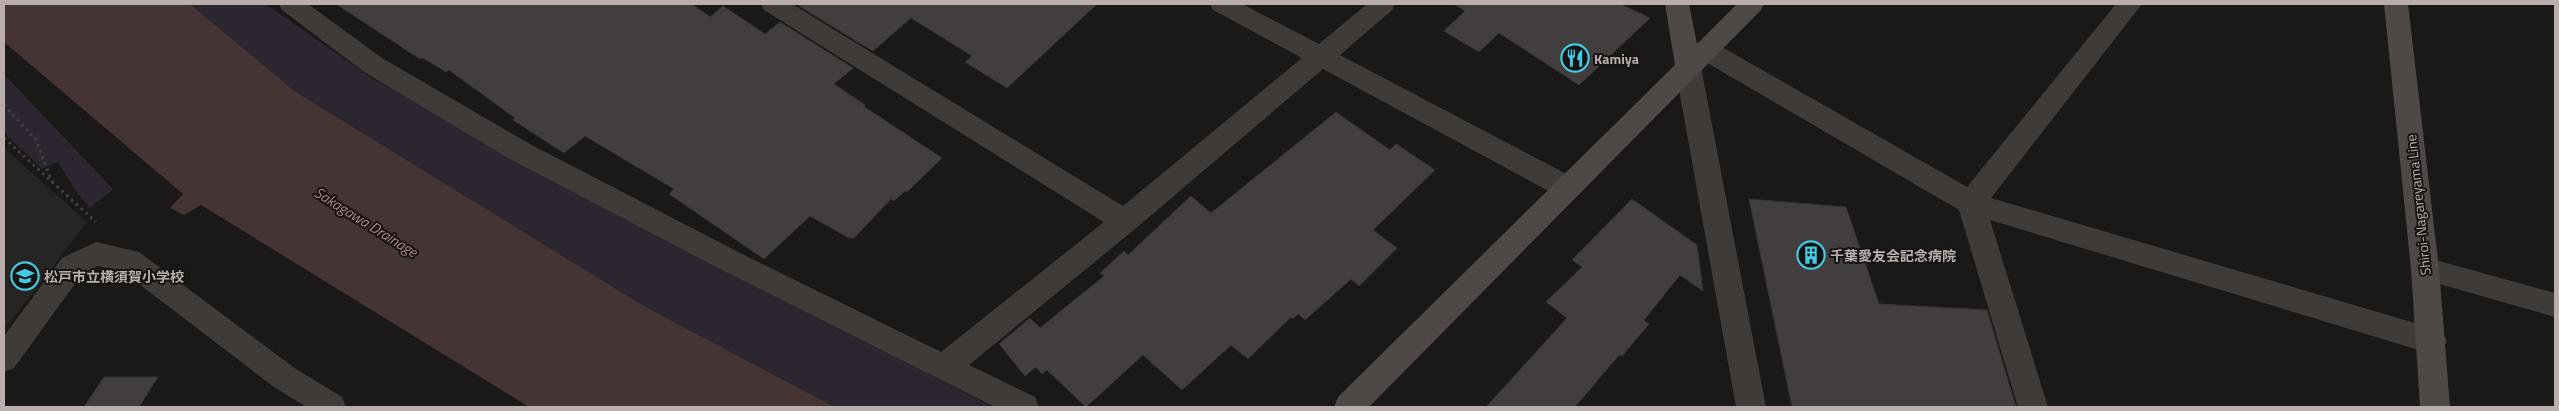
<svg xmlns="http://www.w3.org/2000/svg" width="2559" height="411" font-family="'Titillium Web','Noto Sans JP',sans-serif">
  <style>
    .built { fill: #272524 }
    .green { fill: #2b262f }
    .water { fill: #443434 }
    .building { fill: #413e3d; stroke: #363432 }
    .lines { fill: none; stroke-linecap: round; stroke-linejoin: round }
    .path { stroke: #45413f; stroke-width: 3; stroke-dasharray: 2.5 4; stroke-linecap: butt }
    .street { fill: #3f3b39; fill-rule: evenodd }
    .secondary { fill: #4e4947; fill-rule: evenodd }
    .labels { text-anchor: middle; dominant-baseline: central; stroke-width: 4; stroke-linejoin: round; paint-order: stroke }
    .poi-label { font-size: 14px; font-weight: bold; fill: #b9aeab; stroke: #151413; text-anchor: start }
    .street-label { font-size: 14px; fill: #b9aeab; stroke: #151413 }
    .water-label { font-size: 15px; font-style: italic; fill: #b18586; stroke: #151413 }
  </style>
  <rect width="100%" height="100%" fill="#1a1918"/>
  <!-- built -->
  <path class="built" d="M4,148L87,222L4,330Z"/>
  <!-- green -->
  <path class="green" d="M190,4H266L373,79L992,407H835L644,306L296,92Z
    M4,74L113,189L90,208L77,193L58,162L42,169L4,133Z"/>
  <!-- water -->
  <path class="water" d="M4,4H190L296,92L644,306L835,407H529L201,205L184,215L170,208L183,194L4,42Z"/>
  <!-- building -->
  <path class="building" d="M336,4H692L710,17L723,6L765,34L780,22L853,68L834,84L865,105L863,106L942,158L907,192L905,191L894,201L891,199L854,238H849L810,216L764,259L669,194L674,189L585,136L564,153L513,120L515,118L449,70L446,72L423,58L420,59Z
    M801,4H1097L1007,88L965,62L972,56L911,18L873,51L799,6Z
    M1454,4H1620L1650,18L1579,85L1499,33L1479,52L1444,31L1465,11Z
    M1336,112L1390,150L1396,144L1435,170L1373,230L1397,248L1359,286L1351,279L1305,320L1298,314L1293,319L1291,317L1248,359L1231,345L1182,390L1143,355L1086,407L1047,370L1042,374L1036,367L1025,376L999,344L1030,318L1040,328L1104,276L1100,273L1124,251L1128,255L1191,196L1211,213Z
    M1632,199L1697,245L1703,291L1680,275L1644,320L1649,324L1622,356L1619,355L1575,407H1486L1567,318L1546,302L1582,267L1572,260Z
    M1749,199L1846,207L1879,304L1987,310L2016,407H1792Z
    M104,377H158L139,407H84Z"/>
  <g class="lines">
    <!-- path -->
    <path class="path" d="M4,105L36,140L52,182
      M4,138L96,222"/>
    <!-- street -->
    <path class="street" d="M279,4H308L382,58L528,143L744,255L941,352L1104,222L764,10L761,4H792L1123,206L1302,58L1213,10L1210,4H1242L1319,44L1367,4H1395L1392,10L1340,55L1578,180L1582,188L1578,196L1568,199L1558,196L1323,69L1135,229L969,365L1035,397L1039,407H995L724,271L510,159L364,72L282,10Z
      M2116,4H2142L1991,198L2432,328L2442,332L2447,341L2442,350L2432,354L1990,220L2048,407H2018L1959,210L1697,57L1693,50L1697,43L1706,40L1715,43L1967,187Z
      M1688,57L1697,60L1701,67L1766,407H1736L1675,67L1679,60Z
      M96,242L139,252L296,369L342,397L346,407H306L274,387L122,271L98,266L82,274L14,368L4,372V336L62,258Z
      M2425,257L2555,293V317L2415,277L2411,269L2415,261Z"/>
    <!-- secondary -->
    <path class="secondary" d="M1665,4H1689L1697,44L1737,4H1764L1761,10L1369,407H1334L1338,397L1675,65Z
      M2384,4H2408L2439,269L2450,407H2420L2411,269Z"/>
  </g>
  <!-- icons -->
  <defs>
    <g id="restaurant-ring" transform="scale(1.4375)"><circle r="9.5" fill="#151413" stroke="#43cae6" stroke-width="1.5"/><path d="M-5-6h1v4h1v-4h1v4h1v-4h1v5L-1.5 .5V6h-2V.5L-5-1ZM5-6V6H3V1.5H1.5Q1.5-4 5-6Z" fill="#43cae6"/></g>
    <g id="building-ring" transform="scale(1.4375)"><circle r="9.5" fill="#151413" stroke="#43cae6" stroke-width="1.5"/><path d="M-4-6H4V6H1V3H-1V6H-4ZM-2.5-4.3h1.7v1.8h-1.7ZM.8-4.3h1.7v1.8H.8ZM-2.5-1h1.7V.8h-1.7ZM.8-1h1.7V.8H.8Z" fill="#43cae6"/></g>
    <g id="school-ring" transform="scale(1.4375)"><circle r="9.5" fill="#151413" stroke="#43cae6" stroke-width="1.5"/><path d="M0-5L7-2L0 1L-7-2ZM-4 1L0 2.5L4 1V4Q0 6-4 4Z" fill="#43cae6"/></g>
  </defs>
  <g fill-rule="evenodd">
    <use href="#restaurant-ring" x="1575" y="58"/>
    <use href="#building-ring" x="1811" y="255"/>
    <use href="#school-ring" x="25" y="276"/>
  </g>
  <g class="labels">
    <!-- poi labels -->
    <g class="poi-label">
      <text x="1594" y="58">Kamiya</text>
      <text x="1830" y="255">千葉愛友会記念病院</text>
      <text x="44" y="276">松戸市立横須賀小学校</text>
    </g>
    <!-- street labels -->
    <g class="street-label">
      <text transform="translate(2418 205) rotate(-96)">Shiroi-Nagareyama Line</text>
    </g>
    <!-- water labels -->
    <g class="water-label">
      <text transform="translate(366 222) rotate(32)">Sakagawa Drainage</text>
    </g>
  </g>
  <!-- border -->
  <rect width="2559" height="411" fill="none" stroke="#b9aeab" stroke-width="10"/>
</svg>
